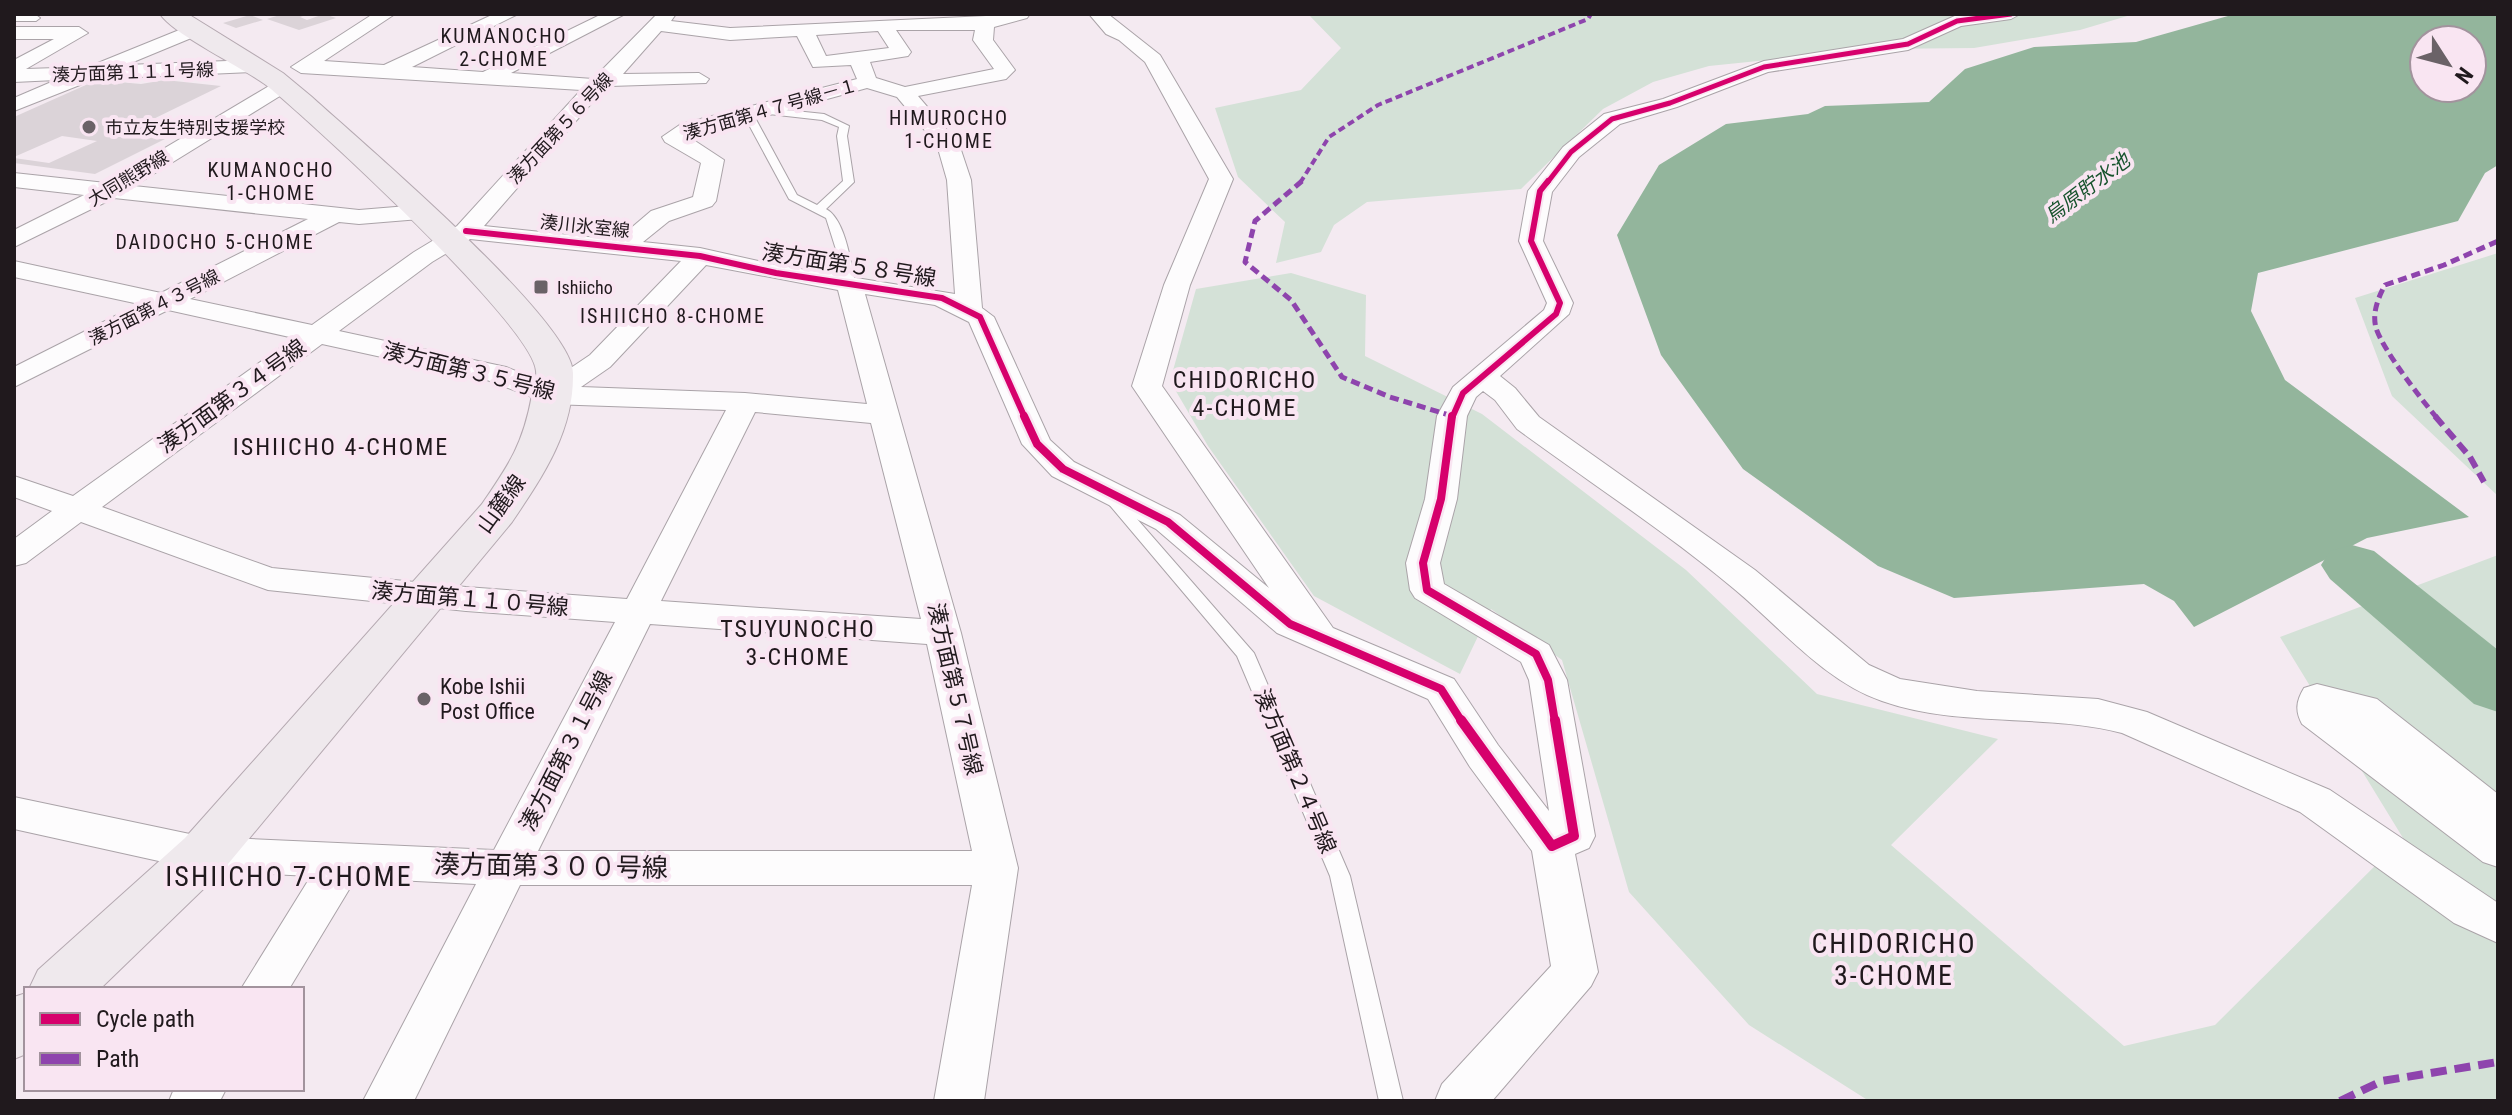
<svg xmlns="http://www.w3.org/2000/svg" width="2512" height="1115" font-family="'Roboto Condensed','Noto Sans JP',sans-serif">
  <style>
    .green { fill: #d4e1d7 }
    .water { fill: #93b59c; fill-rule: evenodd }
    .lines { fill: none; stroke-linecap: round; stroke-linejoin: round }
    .river { fill: #93b59c; fill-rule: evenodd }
    .building { fill: #dbd3d8 }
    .service-casing { stroke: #aaa3a8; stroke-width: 2 }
    .minor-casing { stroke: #aaa3a8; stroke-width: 2 }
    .primary-casing { stroke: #b5a9b1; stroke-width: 2 }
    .service { fill: #fdfcfd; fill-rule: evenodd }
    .minor { fill: #fdfcfd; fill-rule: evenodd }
    .primary { fill: #efe9ed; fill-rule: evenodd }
    .quiet-far3 { stroke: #8e44ad; stroke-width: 4; stroke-dasharray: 7 4; stroke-linecap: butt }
    .quiet-far2 { stroke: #8e44ad; stroke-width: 5; stroke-dasharray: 9 5; stroke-linecap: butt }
    .quiet-far1 { stroke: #8e44ad; stroke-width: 6; stroke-dasharray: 12 6; stroke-linecap: butt }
    .quiet { stroke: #8e44ad; stroke-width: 8; stroke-dasharray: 16 8; stroke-linecap: butt }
    .cycleway-far3-casing { stroke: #f9e5f2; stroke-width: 8 }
    .cycleway-far2-casing { stroke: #f9e5f2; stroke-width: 10 }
    .cycleway-far1-casing { stroke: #f9e5f2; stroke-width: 13 }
    .cycleway-casing { stroke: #f9e5f2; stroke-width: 15 }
    .cycleway-far3 { stroke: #d6006c; stroke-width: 5 }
    .cycleway-far2 { stroke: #d6006c; stroke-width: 6 }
    .cycleway-far1 { stroke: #d6006c; stroke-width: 8 }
    .cycleway { stroke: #d6006c; stroke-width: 10 }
    .poi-dot { fill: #6a6267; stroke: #f9e5f2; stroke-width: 3 }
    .labels { text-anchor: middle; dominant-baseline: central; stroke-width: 8; stroke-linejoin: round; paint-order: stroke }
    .far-street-label { font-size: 18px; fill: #20191d; stroke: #f9e5f2 }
    .far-poi-label { font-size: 18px; fill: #20191d; stroke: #f9e5f2; text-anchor: start }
    .far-neighbourhood-label { font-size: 20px; letter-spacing: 2px; fill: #20191d; stroke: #f9e5f2 }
    .far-water-label { font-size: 20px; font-style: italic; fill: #17532d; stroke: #f9e5f2 }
    .street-label { font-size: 22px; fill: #20191d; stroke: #f9e5f2 }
    .poi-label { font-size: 22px; fill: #20191d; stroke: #f9e5f2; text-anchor: start }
    .neighbourhood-label { font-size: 24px; letter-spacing: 2px; fill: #20191d; stroke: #f9e5f2 }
    .near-street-label { font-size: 26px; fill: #20191d; stroke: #f9e5f2 }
    .near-neighbourhood-label { font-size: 28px; letter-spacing: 2px; fill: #20191d; stroke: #f9e5f2 }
  </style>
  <rect width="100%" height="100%" fill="#f4eaf1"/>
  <!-- green -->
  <path class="green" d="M1308,14H2134L2080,30L1974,48L1875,49L1709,66L1653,82L1603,109L1521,189L1367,202L1334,225L1321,252L1276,263L1285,222L1238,177L1215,108L1301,90L1341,48Z
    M2498,253V496L2392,396L2355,298Z
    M1291,273L1366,295L1365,356L1482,414L1686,570L1817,694L1998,739L1891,845L2124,1046L2215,1025L2403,838L2280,637L2498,555V1101H1869L1749,1025L1629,892L1562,660L1491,609L1460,674L1314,596L1208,446L1170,381L1196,289Z"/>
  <!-- water -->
  <path class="water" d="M2235,14H2498V165L2485,173L2458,221L2258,273L2251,311L2285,380L2469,517L2367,538L2194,627L2174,601L2144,584L1954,598L1878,566L1743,469L1661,355L1617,235L1659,165L1726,124L1808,114L1825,106L1929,102L1965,69L2034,47L2136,42ZM2424,40H2472V88H2424Z"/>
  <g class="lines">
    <!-- river -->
    <path class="river" d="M2352,545L2374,551L2498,650V712L2474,704L2330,579L2321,565L2330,551Z"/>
  </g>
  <!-- building -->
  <path class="building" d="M283,14H309L300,17L307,20L324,14L336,18L299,30L267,19Z
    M250,15L263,20L236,28L223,23Z
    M97,80L141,84L165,80L221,86L141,125L185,129L95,174L14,163V158L49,163L97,141L62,136L14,157V117Z"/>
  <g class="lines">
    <!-- service casing -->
    <g class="service-casing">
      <path id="service" d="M14,15H36L40,18L36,21H14Z
        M756,107L824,114L849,126L847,136L854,182L826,209C845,219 851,262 855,283L853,286H845L843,283L839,259L826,218L789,199L742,112L747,109L752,112L797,195L817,205L843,181L837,136L839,127L822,120L752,112L751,110Z
        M1112,494L1117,496L1254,653L1350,876L1403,1101H1379L1330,876L1237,656L1107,502L1104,499Z"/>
    </g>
    <!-- minor casing -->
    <g class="minor-casing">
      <path id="minor" d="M373,14H395L324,61L384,65L494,14H518L412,67L483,72L602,14H625L511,73L593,79L657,14H676L671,21L730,28L1030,14L1027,18L994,27L993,40L1015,70L1006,79L918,96L959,144L971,180L982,308L994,317L1050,440L1074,462L1180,515L1269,588L1132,386L1164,285L1209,179L1145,62L1119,40L1106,34L1089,14H1108L1160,55L1233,179L1190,285L1162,386L1333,628L1454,679L1498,745L1549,811L1529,680L1521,662L1415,598L1410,590L1406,563L1425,499L1437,416L1453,387L1544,310L1547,303L1519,241L1528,191L1563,147L1604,114L1663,99L1764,61L1903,39L1957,15L2020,14L2011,19L1961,26L1908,50L1768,72L1677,107L1620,124L1579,157L1552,192L1543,241L1573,303L1569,314L1500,376L1515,388L1539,417L1755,570L1869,665L1900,679L1977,691L2098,699L2147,712L2330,790L2498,903V943L2454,923L2300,812L2122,733C2045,713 1959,728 1882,701C1824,681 1780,627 1733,588C1665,531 1589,482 1517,429L1495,400L1483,391L1476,397L1467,416L1457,499L1440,563L1444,584L1549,645L1567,680L1595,836L1589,848L1575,854L1598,972L1591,986L1492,1101H1435L1442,1084L1551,966L1532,851L1470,767L1428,699L1277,633L1156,529L1052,476L1022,444L969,322L935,305L865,294L961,633L1018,868L984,1101H934L972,885H520L414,1101H363L476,884L356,878L289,989H241L311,876L204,871L14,829V797L204,837L494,850L615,622L466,611L268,590L81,522L26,563L14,566V539L52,511L14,497V476L73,496L294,338L168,310L14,387V367L139,304L14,277V261L161,293L308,219L114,198L14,247V230L84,195L14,187V173L106,183L274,83H288L291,87L288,91L134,186L359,210L420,205L428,207L432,212L428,217L420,219L359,224L339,222L190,299L312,325L414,252L457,226L581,90L301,73L291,67ZM896,30H975L973,40L994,69L905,87L876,78L870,62L908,56L911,52ZM661,31L730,40L797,36L813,67L851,65L857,79L681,124L662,137L665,142L701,163L693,197L651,211L617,240L484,226L604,89L610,86L706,83L709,79L699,73L623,74ZM878,31L889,48L826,56L816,35ZM867,88L897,97L937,145L947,180L955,294L776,265L700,248L643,242L669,221L712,206L716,201L724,160L689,137ZM470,239L681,261L590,355L547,384L506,367L339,331L432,262ZM706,265L838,290L867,404L745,393L581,387L610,367ZM322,344L487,380L550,404L726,410L627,599L466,587L272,568L102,507ZM755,412L871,423L921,619L661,601ZM650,624L927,644L972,851H538Z
        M194,24L201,26L203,30L201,34L126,65L252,60L262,66L252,72L95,79L14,111V98L56,80L14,82V60L54,39H14V27H79L88,33L26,69L88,67Z
        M2317,684L2377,699L2498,794V867L2483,862L2302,724C2295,711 2296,701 2304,688Z
        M174,1089H226L220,1101H169Z"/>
    </g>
    <!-- primary casing -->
    <g class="primary-casing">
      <path id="primary" d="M160,14H188L283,73L312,97C359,140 572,320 573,373C574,431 543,476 512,522L223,870L100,989H29L38,970L185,838L482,504C510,463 523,444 532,395C533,388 537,378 536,371C533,326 311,121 266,85C242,67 174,35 160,14Z
        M26,993V1054L14,1059V997Z"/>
    </g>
    <!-- service -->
    <use href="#service" class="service"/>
    <!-- minor -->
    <use href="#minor" class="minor"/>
    <!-- primary -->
    <use href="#primary" class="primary"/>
    <!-- quiet-far3 -->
    <path class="quiet-far3" d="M1300,183L1329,137L1378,105L1588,19L1591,14"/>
    <!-- quiet-far2 -->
    <path class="quiet-far2" d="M1302,181L1255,221L1245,262L1291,300L1342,377L1390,397L1452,416
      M2437,418C2421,399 2383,350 2376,328C2372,313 2378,298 2385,285L2444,265L2498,241"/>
    <!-- quiet-far1 -->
    <path class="quiet-far1" d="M2435,416L2470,457L2484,482"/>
    <!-- quiet -->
    <path class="quiet" d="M2340,1101L2382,1081L2498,1062"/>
    <!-- cycleway-far3 casing -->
    <g class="cycleway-far3-casing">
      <path id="cycleway-far3" d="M1547,183L1571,152L1612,119L1670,103L1764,67L1908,44L1957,21L2011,14"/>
    </g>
    <!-- cycleway-far2 casing -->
    <g class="cycleway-far2-casing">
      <path id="cycleway-far2" d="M466,231L700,256L776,273L942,298L980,317L1025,418
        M1452,418L1463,393L1556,314L1560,303L1531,241L1540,191L1548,181"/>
    </g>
    <!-- cycleway-far1 casing -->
    <g class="cycleway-far1-casing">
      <path id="cycleway-far1" d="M1024,416L1037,444L1063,469L1168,522L1290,624L1441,689L1462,722
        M1452,416L1441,499L1423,563L1427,590L1536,654L1548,680L1555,722"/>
    </g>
    <!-- cycleway casing -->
    <g class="cycleway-casing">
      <path id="cycleway" d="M1461,720L1552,846L1574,836L1555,720"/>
    </g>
    <!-- cycleway-far3 -->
    <use href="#cycleway-far3" class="cycleway-far3"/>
    <!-- cycleway-far2 -->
    <use href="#cycleway-far2" class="cycleway-far2"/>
    <!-- cycleway-far1 -->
    <use href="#cycleway-far1" class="cycleway-far1"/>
    <!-- cycleway -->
    <use href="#cycleway" class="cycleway"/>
  </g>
  <!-- markers -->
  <g class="poi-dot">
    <circle cx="89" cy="127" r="8"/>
    <rect x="533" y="279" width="16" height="16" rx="4"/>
    <circle cx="424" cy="699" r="8"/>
  </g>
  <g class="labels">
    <!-- far-street labels -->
    <g class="far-street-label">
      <text transform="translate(133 72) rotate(-2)">湊方面第１１１号線</text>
      <text transform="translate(770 109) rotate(-16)">湊方面第４７号線－１</text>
      <text transform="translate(560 128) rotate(-47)">湊方面第５６号線</text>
      <text transform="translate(128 178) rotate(-31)">大同熊野線</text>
      <text transform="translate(585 226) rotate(6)">湊川氷室線</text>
      <text transform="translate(154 307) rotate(-27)">湊方面第４３号線</text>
    </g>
    <!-- far-poi labels -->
    <g class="far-poi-label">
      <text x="105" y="127">市立友生特別支援学校</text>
      <text x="557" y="287">Ishiicho</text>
    </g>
    <!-- far-neighbourhood labels -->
    <g class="far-neighbourhood-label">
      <text x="504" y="36">KUMANOCHO<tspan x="504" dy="23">2-CHOME</tspan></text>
      <text x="949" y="118">HIMUROCHO<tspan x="949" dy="23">1-CHOME</tspan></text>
      <text x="271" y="170">KUMANOCHO<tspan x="271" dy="23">1-CHOME</tspan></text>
      <text x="215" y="242">DAIDOCHO 5-CHOME</text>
      <text x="673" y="316">ISHIICHO 8-CHOME</text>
    </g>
    <!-- far-water labels -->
    <g class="far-water-label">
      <text transform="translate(2087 188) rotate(-37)">烏原貯水池</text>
    </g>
    <!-- street labels -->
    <g class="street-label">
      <text transform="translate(849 265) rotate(9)">湊方面第５８号線</text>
      <text transform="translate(469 371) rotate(14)">湊方面第３５号線</text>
      <text transform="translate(232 396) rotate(-36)">湊方面第３４号線</text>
      <text transform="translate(501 504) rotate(-54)">山麓線</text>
      <text transform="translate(470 599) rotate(5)">湊方面第１１０号線</text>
      <text transform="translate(955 689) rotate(77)">湊方面第５７号線</text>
      <text transform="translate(566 751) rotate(-63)">湊方面第３１号線</text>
      <text transform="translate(1295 771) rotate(67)">湊方面第２４号線</text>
    </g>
    <!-- poi labels -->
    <g class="poi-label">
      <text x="440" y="686">Kobe Ishii<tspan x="440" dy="25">Post Office</tspan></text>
    </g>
    <!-- neighbourhood labels -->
    <g class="neighbourhood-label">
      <text x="1245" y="380">CHIDORICHO<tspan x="1245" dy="28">4-CHOME</tspan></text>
      <text x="341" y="447">ISHIICHO 4-CHOME</text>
      <text x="798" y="629">TSUYUNOCHO<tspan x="798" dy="28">3-CHOME</tspan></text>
    </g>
    <!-- near-street labels -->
    <g class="near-street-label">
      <text transform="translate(551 866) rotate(1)">湊方面第３００号線</text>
    </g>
    <!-- near-neighbourhood labels -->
    <g class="near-neighbourhood-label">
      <text x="289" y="876">ISHIICHO 7-CHOME</text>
      <text x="1894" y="943">CHIDORICHO<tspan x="1894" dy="32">3-CHOME</tspan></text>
    </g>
  </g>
  <!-- border -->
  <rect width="2512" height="1115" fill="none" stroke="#20191d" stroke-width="32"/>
  <!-- legend -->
  <rect x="24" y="987" width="280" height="104" fill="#f9e5f2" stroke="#a2939d" stroke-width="2"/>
  <rect x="40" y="1013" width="40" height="12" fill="#d6006c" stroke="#a2939d" stroke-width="2"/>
  <text x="96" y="1027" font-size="24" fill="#20191d">Cycle path</text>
  <rect x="40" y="1053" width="40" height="12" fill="#8e44ad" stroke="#a2939d" stroke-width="2"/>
  <text x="96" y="1067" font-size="24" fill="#20191d">Path</text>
  <!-- north arrow -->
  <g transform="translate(2448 64) rotate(126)"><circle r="38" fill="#f9e5f2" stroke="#a2939d" stroke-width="2"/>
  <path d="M0-6L14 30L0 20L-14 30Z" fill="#6a6267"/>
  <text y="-12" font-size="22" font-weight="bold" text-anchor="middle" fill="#20191d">N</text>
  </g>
</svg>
